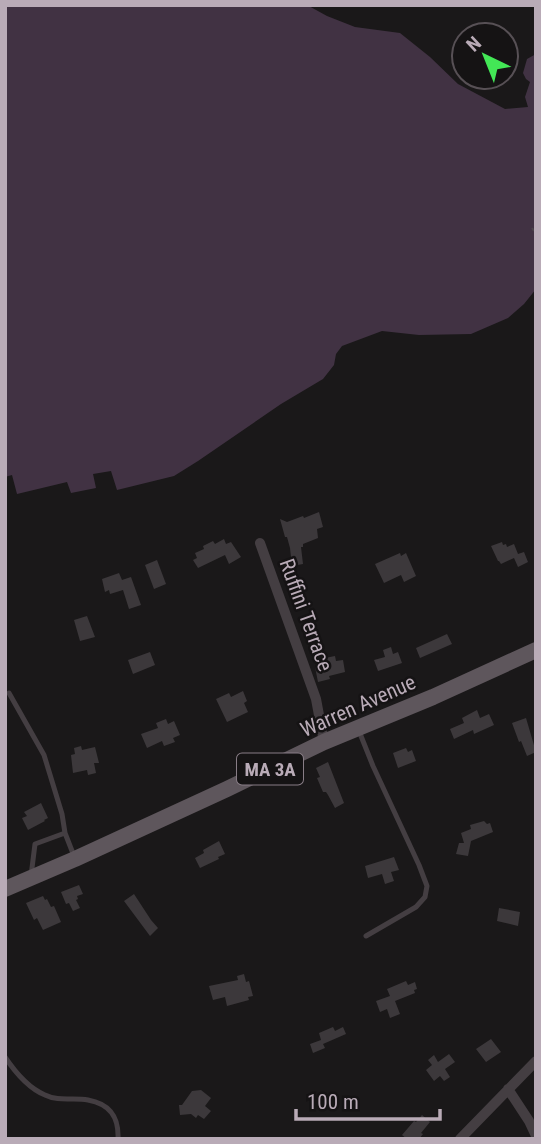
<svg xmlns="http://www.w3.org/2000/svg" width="541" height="1144" font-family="'Roboto Condensed',sans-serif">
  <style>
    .water { fill: #413243 }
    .building { fill: #3c383b }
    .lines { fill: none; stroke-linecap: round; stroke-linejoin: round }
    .path { stroke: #4b444a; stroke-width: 2; stroke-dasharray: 3.5 5; stroke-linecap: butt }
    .lane { stroke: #443e42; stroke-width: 5 }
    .street { stroke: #443e42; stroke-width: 10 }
    .primary { stroke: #5e565c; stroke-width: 16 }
    .labels { text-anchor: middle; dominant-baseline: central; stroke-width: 5; stroke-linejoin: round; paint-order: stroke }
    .shield { fill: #151314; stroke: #887d86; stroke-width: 2 }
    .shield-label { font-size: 19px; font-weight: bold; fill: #b9abb7 }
    .street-label { font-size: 21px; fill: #b9abb7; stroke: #151314 }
  </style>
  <rect width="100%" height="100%" fill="#1a1819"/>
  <!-- water -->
  <path class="water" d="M5,5H307L327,16L355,27L400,33L430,57L458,84L505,109L528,107L525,97L530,82L526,79L523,73L527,59L536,54V289L524,304L508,318L471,334L419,335L382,331L342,346L336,354L334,365L323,379L281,404L198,461L174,476L117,490L111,471L93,474L96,488L71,493L67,482L17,494L12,475L5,477Z"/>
  <!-- building -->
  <path class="building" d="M319,512L323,527L317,529L318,538L303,544V547H301L303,564L292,566L290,548L287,537H285L280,519L287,522L303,516L304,518Z
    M224,539L226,544L231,542L241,557L229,564L225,555L198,568L193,560L197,558L195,553L204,549L203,546L213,541L215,544Z
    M502,542L503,545L506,544L507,547L514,544L518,554L524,552L528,562L518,567L514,558L501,564L499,561H498L491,546Z
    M400,553L401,556L406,553L416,576L404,582L401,575L384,583L375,564Z
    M157,560L166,584L154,589L145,565Z
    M119,573L122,580L131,577L141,605L129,609L123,590L110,594L109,590L105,592L102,579Z
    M87,616L95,637L80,641L74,620Z
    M447,634L452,644L420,658L416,648Z
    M391,647L393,654L398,652L402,663L378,671L374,660L385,657L383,650Z
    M150,652L155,665L133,674L128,660Z
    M335,656L336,661L343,660L345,672L329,676L330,679L318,682L315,667L327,664L325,658Z
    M243,691L247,701L244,703L248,712L227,722L216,699L229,693L231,697Z
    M477,710L480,718L489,714L494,725L474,734L473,730L454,739L450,729L464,723L462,718Z
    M526,718L536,752L527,756L521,741L519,742L512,723Z
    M166,719L168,724L174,721L180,735L173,738L175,742L164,746L162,741L147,748L141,734L158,728L156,723Z
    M81,746L82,750L95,747L99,763H94L96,773L88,775L87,770L73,773L71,755L75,754L74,748Z
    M406,748L408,752L412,750L416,761L398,768L393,753Z
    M328,762L344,803L335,808L328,795L326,792H323L317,778L320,777L316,768Z
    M41,803L48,818L44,820L45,821L28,830L22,818L27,816L24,812Z
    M484,821L487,824L490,823L493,832L471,841L468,856L456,854L459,843H464L461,833L471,829L470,825Z
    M219,841L225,854L218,857L219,859L200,868L195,858L204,853L203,850Z
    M394,857L399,870L391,872L394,881L385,884L382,874L368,878L365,866Z
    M79,885L83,894L77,896L78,899L76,900L80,908L73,911L69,903L66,904L61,892Z
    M134,894L151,920L158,928L150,936L124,901Z
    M43,896L45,900L47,899L51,907L54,906L61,922L43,930L37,918L34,920L26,903Z
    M499,908L520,912L518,926L497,921Z
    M244,974L246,982L249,981L253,996L248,997L249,1000L227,1006L225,997L213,1000L209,986L238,980L237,976Z
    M406,981L408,985L415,982L417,989L414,990L415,993L395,1001L400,1014L390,1018L387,1009L380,1012L376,1001L390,996L387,989Z
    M333,1027L335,1031L343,1027L346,1034L323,1044L325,1048L313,1053L310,1044L321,1040L319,1033Z
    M491,1039L501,1052L486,1062L476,1049Z
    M449,1054L455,1062L445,1069L450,1077L444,1081L440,1076L434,1081L426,1070L432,1065L428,1060L434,1055L438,1062Z
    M201,1090L211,1098L205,1106L211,1111L204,1119L198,1115L196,1118L191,1114L180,1115L179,1105H182L192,1091Z
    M422,1115L430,1122L421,1133L423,1134L419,1139H407L402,1135L414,1121L416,1122Z"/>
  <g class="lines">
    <!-- path -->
    <path class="path" d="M532,228L536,234"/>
    <!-- lane -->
    <path class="lane" d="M9,693L44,755L62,814L65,833
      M359,731L373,766L419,865L427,886L425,897L416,907L366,936
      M31,876L35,844L65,833L74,856
      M5,1057C15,1072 28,1088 45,1095C59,1102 73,1097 88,1100C110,1104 119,1117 118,1139"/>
    <!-- street -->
    <path class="street" d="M260,543L316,699L324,742
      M508,1089L529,1121L536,1136
      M460,1139L536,1061"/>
    <!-- primary -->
    <path class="primary" d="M5,889L75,859L227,789L324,742L433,697L536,650"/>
  </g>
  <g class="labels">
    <!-- shield labels -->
    <rect class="shield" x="237" y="753.5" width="66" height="31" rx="5"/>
    <g class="shield-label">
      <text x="270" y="769">MA 3A</text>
    </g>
    <!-- street labels -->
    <g class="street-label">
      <text transform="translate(306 615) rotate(70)">Ruffini Terrace</text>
      <text transform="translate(358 706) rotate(-24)">Warren Avenue</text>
    </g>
  </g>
  <!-- border -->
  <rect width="541" height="1144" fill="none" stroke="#b9abb7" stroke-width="14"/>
  <!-- north arrow -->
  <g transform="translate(485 56) rotate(317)"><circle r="33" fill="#151314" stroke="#575055" stroke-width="2"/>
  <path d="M0-5L12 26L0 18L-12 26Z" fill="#43e756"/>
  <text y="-10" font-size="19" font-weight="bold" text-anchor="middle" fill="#b9abb7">N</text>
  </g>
  <!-- scale -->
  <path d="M296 1109v10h144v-10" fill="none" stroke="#b9abb7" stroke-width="3.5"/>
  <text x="307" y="1109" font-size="21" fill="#b9abb7" stroke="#151314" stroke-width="5" paint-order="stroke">100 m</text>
</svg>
